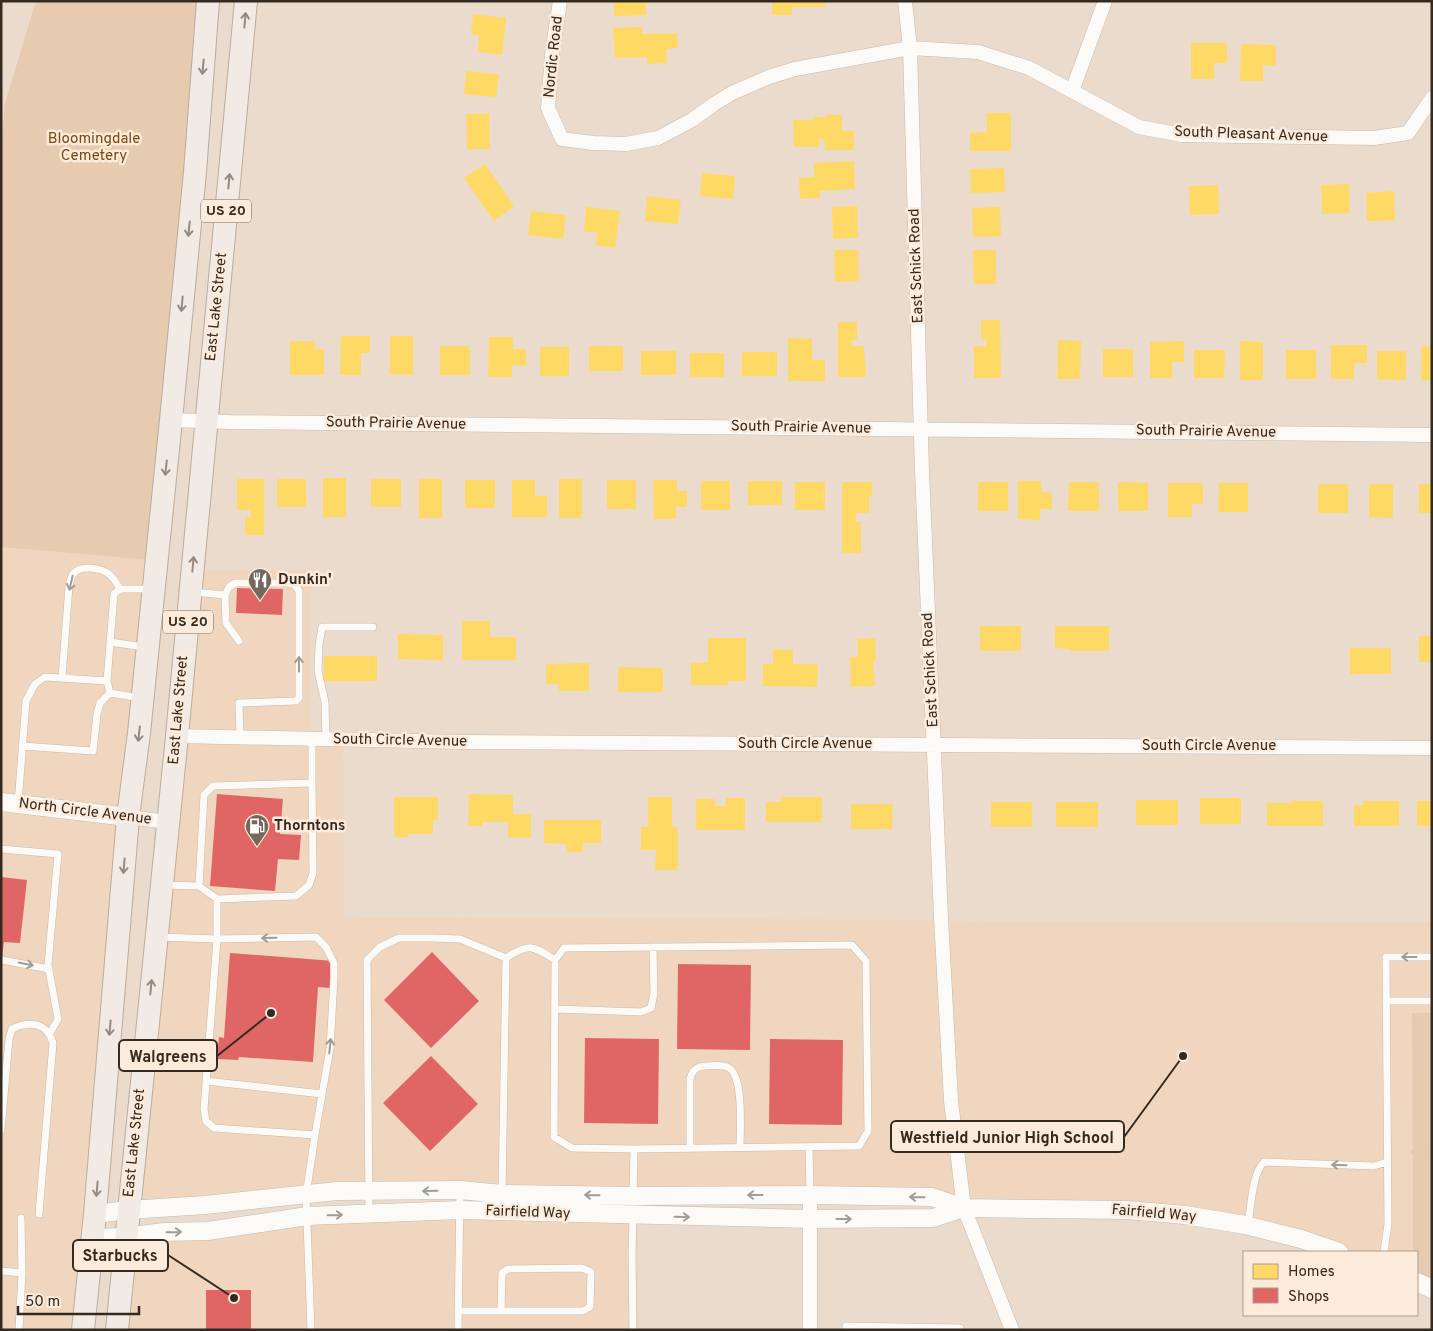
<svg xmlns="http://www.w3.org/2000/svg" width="1433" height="1331" font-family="Overpass,sans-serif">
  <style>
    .built { fill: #f0d6be }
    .green { fill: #e7cbb0 }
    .homes { fill: #ffd966 }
    .shops { fill: #e06666 }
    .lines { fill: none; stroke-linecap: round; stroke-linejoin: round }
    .service-casing { stroke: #c5baae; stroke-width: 8 }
    .minor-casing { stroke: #c5baae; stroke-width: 15 }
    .tertiary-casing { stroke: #c5baae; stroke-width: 19 }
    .primary-casing { stroke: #bbac9c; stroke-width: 24 }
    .path { stroke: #d2cdc9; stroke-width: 3; stroke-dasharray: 2.5 4; stroke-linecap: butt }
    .service { stroke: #fcfaf7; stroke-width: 7 }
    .minor { stroke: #fcfaf7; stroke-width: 14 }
    .tertiary { stroke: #fcfaf7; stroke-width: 18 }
    .primary { stroke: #f2eae4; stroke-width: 22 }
    .oneway { stroke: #948a82 }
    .oneway2 { stroke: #a29c96 }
    .labels { text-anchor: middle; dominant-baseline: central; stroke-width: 5; stroke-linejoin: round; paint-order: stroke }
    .shield { fill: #fceada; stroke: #716458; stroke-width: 1 }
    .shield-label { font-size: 14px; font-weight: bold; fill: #352a20 }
    .street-label { font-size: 15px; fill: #352a20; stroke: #fceada }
    .park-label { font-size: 15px; fill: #784910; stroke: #fceada }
    .poi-label { font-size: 15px; font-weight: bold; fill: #352a20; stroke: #fceada; text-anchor: start }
    .leader { fill: none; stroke: #352a20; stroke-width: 2 }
    .callout-dot { fill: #352a20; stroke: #fceada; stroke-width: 2 }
    .callout { fill: #fceada; stroke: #352a20; stroke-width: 2 }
    .callout-label { font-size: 16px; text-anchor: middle; font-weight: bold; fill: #352a20 }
  </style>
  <rect width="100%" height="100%" fill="#eadbcc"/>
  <!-- built -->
  <path class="built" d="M1,547L151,560L124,811L1,797Z
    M196,570H311L310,735L343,736L344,917L937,920L958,1200L346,1185L134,1203Z
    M1,811L118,825L73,1330H1Z
    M948,921L1432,922V1013L1412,1014L1413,1252H1351L1315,1239L1251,1222L968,1204L955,1098Z
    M454,1217L638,1220L639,1330H122L130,1242L302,1223Z"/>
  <!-- green -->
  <path class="green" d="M36,1H200L151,560L1,547V148L5,103Z
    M1412,1013H1432V1283L1417,1277V1252H1413Z"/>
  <!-- homes -->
  <path class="homes" d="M614,1H646V15L614,16Z
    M772,1H825V7H792V15H772Z
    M473,14L506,18L502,55L478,52L479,35L471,34Z
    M642,27V34L677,33L678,48L666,49L667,63L647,64V57L615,58L613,28Z
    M1191,43H1227V63H1214V79H1191Z
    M1241,44L1276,45V66L1263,65V81H1240Z
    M466,71L499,74L496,97L464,94Z
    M489,113L490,149H467L466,114Z
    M987,113H1011V151H970V133L987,132Z
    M826,115H842V131H854V150H825L824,139H819V147H794L793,120H813V117H826Z
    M854,161L855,189L820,191V198L800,199L799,178L814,177V163Z
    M485,164L514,206L494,221L464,178Z
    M1004,168L1005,192L971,193L970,169Z
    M702,173L735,176L733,199L700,196Z
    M1349,184L1350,213L1322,214L1321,185Z
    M1218,185L1219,214L1190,215L1189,186Z
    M1394,191L1395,220L1367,221L1366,193Z
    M647,196L681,200L678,224L645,221Z
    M857,206L858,238L833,239L832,207Z
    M586,207L620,211L615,248L596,245L597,233L584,231Z
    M1000,207L1001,236L973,237L972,208Z
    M531,211L566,215L563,239L528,235Z
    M834,250H858L859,281L835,282Z
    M973,250H996V284H974Z
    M981,320H1000L1001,378H974V346H986V339H981Z
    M838,322H857V340H852V346H864L866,377H838Z
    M341,336H370V353H361V375H340Z
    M390,336H413V375L390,374Z
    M489,337H513V349H526V366L512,365V377H488Z
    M788,338L812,339V360H825V381H788Z
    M1058,340L1081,341L1080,379H1057Z
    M290,341H315V349H324V375H290Z
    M1184,341V362H1172V378H1150V342Z
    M1240,341L1263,342V380H1240Z
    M1331,345H1367V363H1354V379H1331Z
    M440,346H470V375H440Z
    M589,346H623V371H589Z
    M1422,346L1432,347V380H1421Z
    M540,347H569V376H540Z
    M1103,349H1133V377H1103Z
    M1194,350H1225L1224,378H1194Z
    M1286,350H1316V379H1286Z
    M641,351H676V375H641Z
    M1377,351H1406V380L1377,379Z
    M742,352H777V376H742Z
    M690,353H724V377H690Z
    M323,478H346V517H323Z
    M237,479H264V535H245V517H251L250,510H237Z
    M277,479H306V507H277Z
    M371,479H401V507H371Z
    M419,479H442V518H419Z
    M559,479H582V518H559Z
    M465,480H495V508H465Z
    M512,480H535V496H547V517H512Z
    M607,480H636V509H607Z
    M653,480H677V491H687V507H676V519H654Z
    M701,481H730V510H701Z
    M748,481H782V505H748Z
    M1018,481H1041V492L1052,493V509H1040V520L1018,519Z
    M795,482H825V510H795Z
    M842,482H872V496H869V513H856V522H861V553H842Z
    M978,482H1008V511H978Z
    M1069,482H1099V511H1068Z
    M1118,482L1148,483V511H1118Z
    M1168,483H1203V504H1192V517H1168Z
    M1219,483H1248V512H1218Z
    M1318,484H1348V513H1318Z
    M1369,484H1393V518L1369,517Z
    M1419,484H1432V513H1419Z
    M462,621H490V637H516V660H462Z
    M980,626H1021V651H980Z
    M1055,626H1109V651H1070V649L1055,648Z
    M398,634L443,635V660L398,659Z
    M1419,636H1432V662H1419Z
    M708,638H746V681H728V685H691V663H708Z
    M875,638L876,661H873L875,686L851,687L850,657H858L857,639Z
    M1350,648H1391V674H1350Z
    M773,649L793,650V664H818L817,687L763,686V664H773Z
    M324,656H377V681H324Z
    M589,663V691H559V684H546V664Z
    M618,667L663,668V692H618Z
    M469,794L513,795V814H531V838L508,837V822H482V826H468Z
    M394,797H438V820H433V834H408V837H394Z
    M648,797H672V827H678V870H655L656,850H641V827H648Z
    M781,797H822V822H766V802H781Z
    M726,798H745V830H696V799H715V806H726Z
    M1200,798H1241V824H1200Z
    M1136,800H1178V825H1136Z
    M1291,801H1323V826H1267V803H1291Z
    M1363,801H1399V826H1354V805H1363Z
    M1417,801H1432V826H1417Z
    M991,802H1032V827H991Z
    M1056,802H1098V827H1056Z
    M851,804H893L892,829H851Z
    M544,820H601V843H583V852H567V844L544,843Z"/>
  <!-- shops -->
  <path class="shops" d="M237,588L283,589L282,615L236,613Z
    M217,794L283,799L280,834L301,835L299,860L278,859L275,891L210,886Z
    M1,877L27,880L20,943L4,942L2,957Z
    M432,952L479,1001L431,1048L384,1000Z
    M230,953L334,961L331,988L318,987L313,1062L239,1057L238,1060L217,1059L219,1037L224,1038Z
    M678,964L751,965L750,1050L677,1049Z
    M585,1038L659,1039L658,1124L584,1123Z
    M770,1039L843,1040L842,1125L769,1124Z
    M431,1056L478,1104L430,1151L383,1103Z
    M206,1290H251V1330H206Z"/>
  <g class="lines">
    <!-- service casing -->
    <g class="service-casing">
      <path id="service" d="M193,592L225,595L226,623L239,641
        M225,595L229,587L235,583H288L295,585L299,591V698L296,701L239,703L240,737
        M110,642L144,647
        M62,677L69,586C70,582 71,577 73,574C81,564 102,568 110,575C114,578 117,584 120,589
        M110,693L107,681L114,594L120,589H152
        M326,739L325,702L318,671L319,645L322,627H373
        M22,746L93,751L97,714L100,703L110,693L140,698
        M18,804L26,701L35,684L45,677L107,681
        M1,849L58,854L48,965L58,1019L50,1033
        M165,885L199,886L204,795L213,786L312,783V739
        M199,886L217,899
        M159,937L217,939L316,937L326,947L334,963V979L330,1048L315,1135
        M852,945L866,961L868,1131L859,1146L634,1149L572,1148L554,1137L555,960L564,948Z
        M2,960L49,969
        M1386,1001H1432
        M555,1009L641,1012L651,1008L654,993L653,947
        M206,1081L322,1094
        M1,1130L9,1039L12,1029C30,1020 47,1023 53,1043L39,1214
        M809,1147L810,1194
        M690,1148V1079C692,1071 696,1066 706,1066C713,1066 723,1064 729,1068C744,1077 740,1131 740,1148
        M502,1195L506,958
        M633,1196L634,1149
        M369,1214L367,960L380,947L399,938H432L460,939L506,958C530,942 533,946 555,960
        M633,1214L632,1254L633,1330
        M1248,1224C1251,1208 1252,1173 1264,1162L1374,1166L1387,1162
        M1384,1252L1388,1224L1386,957H1432
        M1,1271L22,1273L21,1218
        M458,1311H583L590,1307L591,1272L582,1268L508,1269L502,1273L501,1311
        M19,1330L22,1273
        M311,1330L306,1195L315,1135L214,1128L206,1121L204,1109L217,939V899L296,896L309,885L313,873L312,783
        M458,1330L460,1191
        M846,1330V1326L960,1328"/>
    </g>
    <!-- minor casing -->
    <g class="minor-casing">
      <path id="minor" d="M560,1L552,54L548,108L562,139
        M905,1L910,48L922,471L941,918L951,1101L964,1208L1012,1330
        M1072,91L1105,1
        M562,139L593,143L626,144L658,138L692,120L714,104L732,93L769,77L795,69L910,48L978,52L1029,68L1139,127L1182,135L1374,138L1408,133L1432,98
        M171,420L230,422L1432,435
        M177,736L463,742L1432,748
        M128,817L168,822
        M810,1195V1330"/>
    </g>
    <!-- tertiary casing -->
    <g class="tertiary-casing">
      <path id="tertiary" d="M1,802L128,817
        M95,1214L128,1210L205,1205L337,1191L460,1190L503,1194L633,1196L810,1195L932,1197L964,1208
        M92,1238L125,1237L164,1232L208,1231L307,1216L460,1210L809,1219L933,1218L964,1208L1127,1210L1185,1215L1245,1225L1301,1239L1339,1252
        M1417,1282L1432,1289"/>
    </g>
    <!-- primary casing -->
    <g class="primary-casing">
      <path id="primary" d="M83,1330L95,1214L128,817L139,733L171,420L195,172L208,1
        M117,1330L177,736L246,1"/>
    </g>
    <!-- path -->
    <path class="path" d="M1411,1152H1432"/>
    <!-- service -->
    <use href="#service" class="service"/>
    <!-- minor -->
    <use href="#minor" class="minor"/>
    <!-- tertiary -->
    <use href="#tertiary" class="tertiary"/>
    <!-- primary -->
    <use href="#primary" class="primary"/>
  </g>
  <!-- one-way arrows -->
  <defs><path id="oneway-shaft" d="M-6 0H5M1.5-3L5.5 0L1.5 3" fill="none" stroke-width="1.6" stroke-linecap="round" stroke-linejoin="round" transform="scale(1.25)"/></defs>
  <g class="oneway">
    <use href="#oneway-shaft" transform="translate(245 20) rotate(-85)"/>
    <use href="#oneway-shaft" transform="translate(203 67) rotate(95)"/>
    <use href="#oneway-shaft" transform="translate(229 181) rotate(-85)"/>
    <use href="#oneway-shaft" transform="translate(189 229) rotate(96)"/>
    <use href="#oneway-shaft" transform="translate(182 304) rotate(95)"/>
    <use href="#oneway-shaft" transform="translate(166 468) rotate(96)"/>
    <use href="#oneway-shaft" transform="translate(193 564) rotate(-85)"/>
    <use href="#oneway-shaft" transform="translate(139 734) rotate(97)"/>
    <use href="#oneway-shaft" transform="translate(124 866) rotate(95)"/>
    <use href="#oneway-shaft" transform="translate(151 987) rotate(-84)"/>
    <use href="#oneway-shaft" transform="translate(110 1028) rotate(95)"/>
    <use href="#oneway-shaft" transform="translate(97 1189) rotate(95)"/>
  </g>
  <g class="oneway2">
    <use href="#oneway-shaft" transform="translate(71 583) rotate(103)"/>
    <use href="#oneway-shaft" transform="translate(299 664) rotate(-90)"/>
    <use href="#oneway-shaft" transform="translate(269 938) rotate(179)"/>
    <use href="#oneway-shaft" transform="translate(1409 957) rotate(180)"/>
    <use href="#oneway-shaft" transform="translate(26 964) rotate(11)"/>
    <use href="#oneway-shaft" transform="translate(330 1046) rotate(-84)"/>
    <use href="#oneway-shaft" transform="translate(1339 1165) rotate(-178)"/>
    <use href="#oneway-shaft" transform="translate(430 1191) rotate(179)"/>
    <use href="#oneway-shaft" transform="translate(592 1195) rotate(-179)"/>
    <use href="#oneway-shaft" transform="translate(755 1195) rotate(180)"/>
    <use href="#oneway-shaft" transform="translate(917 1197) rotate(-179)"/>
    <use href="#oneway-shaft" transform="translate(335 1215) rotate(-1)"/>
    <use href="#oneway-shaft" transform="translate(682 1217) rotate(1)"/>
    <use href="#oneway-shaft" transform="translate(844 1219)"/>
    <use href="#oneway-shaft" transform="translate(174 1232) rotate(-1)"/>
  </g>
  <!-- icons -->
  <defs>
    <g id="restaurant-pin" transform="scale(1.25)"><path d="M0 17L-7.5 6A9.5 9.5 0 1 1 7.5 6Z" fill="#74685c" stroke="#fceada"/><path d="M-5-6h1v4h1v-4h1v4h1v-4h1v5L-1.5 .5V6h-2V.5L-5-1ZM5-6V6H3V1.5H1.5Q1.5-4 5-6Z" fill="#fff"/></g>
    <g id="fuel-pin" transform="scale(1.25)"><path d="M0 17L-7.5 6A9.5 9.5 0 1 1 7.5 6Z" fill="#74685c" stroke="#fceada"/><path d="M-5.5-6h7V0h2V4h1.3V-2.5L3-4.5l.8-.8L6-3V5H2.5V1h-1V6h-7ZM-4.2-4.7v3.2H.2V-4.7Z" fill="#fff"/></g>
  </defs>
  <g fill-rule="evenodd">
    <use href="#restaurant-pin" x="260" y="580"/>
    <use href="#fuel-pin" x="257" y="826"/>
  </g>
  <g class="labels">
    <!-- shield labels -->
    <g class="shield">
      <rect x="201" y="199.5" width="50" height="23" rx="4"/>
      <rect x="163" y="610.5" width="50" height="23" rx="4"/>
    </g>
    <g class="shield-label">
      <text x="226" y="211">US 20</text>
      <text x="188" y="622">US 20</text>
    </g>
    <!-- street labels -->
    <g class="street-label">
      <text transform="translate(554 57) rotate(-84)">Nordic Road</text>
      <text transform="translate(1251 135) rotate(2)">South Pleasant Avenue</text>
      <text transform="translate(917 266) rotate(-92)">East Schick Road</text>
      <text transform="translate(217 307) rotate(-84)">East Lake Street</text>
      <text transform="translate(396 424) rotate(1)">South Prairie Avenue</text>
      <text transform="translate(801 428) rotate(1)">South Prairie Avenue</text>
      <text transform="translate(1206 432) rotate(1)">South Prairie Avenue</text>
      <text transform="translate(931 670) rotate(-93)">East Schick Road</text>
      <text transform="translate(179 710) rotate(-85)">East Lake Street</text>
      <text transform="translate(400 741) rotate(1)">South Circle Avenue</text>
      <text x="805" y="744">South Circle Avenue</text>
      <text x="1209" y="746">South Circle Avenue</text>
      <text transform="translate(85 812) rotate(7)">North Circle Avenue</text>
      <text transform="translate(135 1143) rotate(-84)">East Lake Street</text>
      <text transform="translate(528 1213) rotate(2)">Fairfield Way</text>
      <text transform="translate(1154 1214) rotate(5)">Fairfield Way</text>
    </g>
    <!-- park labels -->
    <g class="park-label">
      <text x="94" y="139">Bloomingdale<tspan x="94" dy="17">Cemetery</tspan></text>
    </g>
    <!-- poi labels -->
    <g class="poi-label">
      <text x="278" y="580">Dunkin'</text>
      <text x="274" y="826">Thorntons</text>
    </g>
  </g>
  <!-- callouts -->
  <path class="leader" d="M271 1013L217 1056M1183 1056L1124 1137M234 1298L168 1255"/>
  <g class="callout-dot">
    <circle cx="271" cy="1013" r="5"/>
    <circle cx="1183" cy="1056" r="5"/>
    <circle cx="234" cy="1298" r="5"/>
  </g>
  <g class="callout">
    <rect x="119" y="1040" width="98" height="31" rx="5"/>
    <rect x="891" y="1121" width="233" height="31" rx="5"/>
    <rect x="73" y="1240" width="95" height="31" rx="5"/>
  </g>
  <g class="callout-label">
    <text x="168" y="1062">Walgreens</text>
    <text x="1007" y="1143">Westfield Junior High School</text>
    <text x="120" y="1261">Starbucks</text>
  </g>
  <!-- border -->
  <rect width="1433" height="1331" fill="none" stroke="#352a20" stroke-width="5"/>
  <!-- legend -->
  <rect x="1243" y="1251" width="175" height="65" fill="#fceada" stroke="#ac9d90"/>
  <rect x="1253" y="1264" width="25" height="15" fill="#ffd966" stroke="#ac9d90"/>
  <text x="1288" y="1276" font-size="15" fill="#352a20">Homes</text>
  <rect x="1253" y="1288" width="25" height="15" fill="#e06666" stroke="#ac9d90"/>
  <text x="1288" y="1301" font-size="15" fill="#352a20">Shops</text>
  <!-- scale -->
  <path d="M18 1306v8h121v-8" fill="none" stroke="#352a20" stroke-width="2.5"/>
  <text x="25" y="1306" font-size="15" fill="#352a20" stroke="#fceada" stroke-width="4" paint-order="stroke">50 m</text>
</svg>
